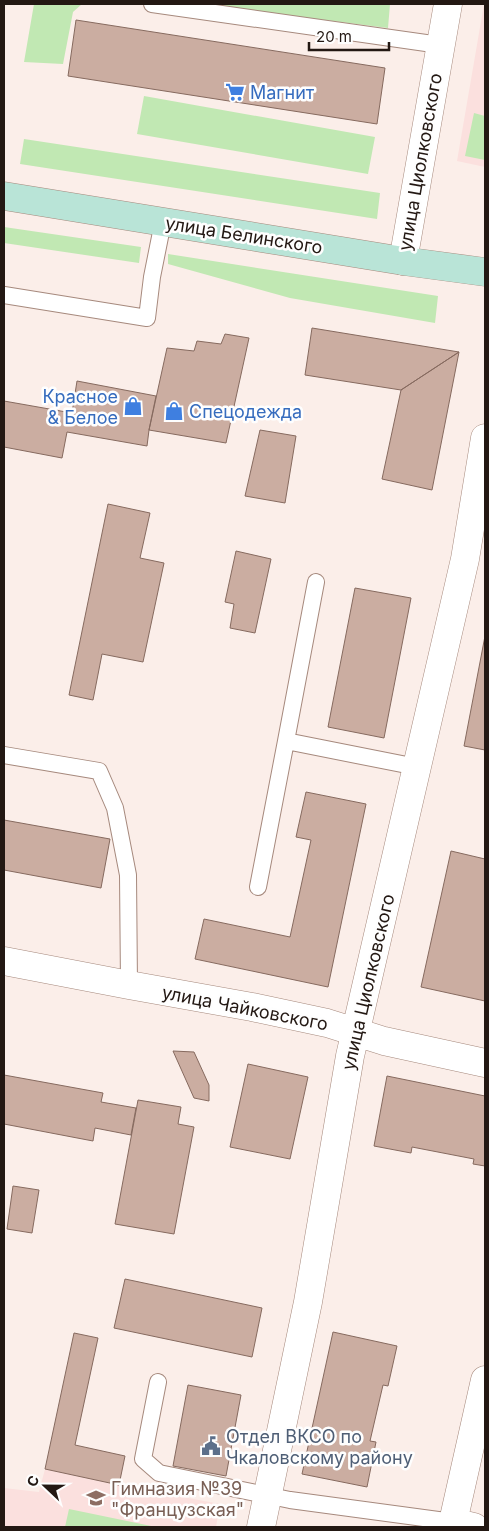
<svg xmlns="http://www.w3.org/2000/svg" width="489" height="1531" font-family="Inter,sans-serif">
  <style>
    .education { fill: #fbe0de }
    .green { fill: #c1e8b3 }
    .building { fill: #cbada1; stroke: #866a5f }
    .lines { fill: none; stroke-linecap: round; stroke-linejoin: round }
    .service-casing { stroke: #a6897d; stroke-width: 18 }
    .minor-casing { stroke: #a6897d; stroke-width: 29 }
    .secondary-casing { stroke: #a6897d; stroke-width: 29 }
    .service { stroke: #fff; stroke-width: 16 }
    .minor { stroke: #fff; stroke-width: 28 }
    .secondary { stroke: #b9e4d7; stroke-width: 28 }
    .labels { text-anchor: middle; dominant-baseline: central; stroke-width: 5; stroke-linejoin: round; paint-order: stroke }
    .shop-label { font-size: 18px; fill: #366cbe; stroke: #fefefe; text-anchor: start }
    .street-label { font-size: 18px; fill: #231813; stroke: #fefefe }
    .service-label { font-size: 18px; fill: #4e5e75; stroke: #fefefe; text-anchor: start }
    .education-label { font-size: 18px; fill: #785e54; stroke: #fefefe; text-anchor: start }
  </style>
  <rect width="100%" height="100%" fill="#fbeee9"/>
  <!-- education -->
  <path class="education" d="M484,4H485V167L457,161Z
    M45,1469L119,1485L220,1504L216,1527H4V1488L39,1492Z"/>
  <!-- green -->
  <path class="green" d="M34,4H82L73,12L63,64L24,62Z
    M199,4H390L388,28Z
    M144,96L375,137L368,174L137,134Z
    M474,113L485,116V160L465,156Z
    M24,139L380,193L377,219L20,164Z
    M4,227L141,247L139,263L4,243Z
    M168,254L438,296L435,323L290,298L168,264Z
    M69,1509L156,1527H65Z"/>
  <!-- building -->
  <path class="building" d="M76,20L385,68L377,124L68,76Z
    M312,328L459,352L401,390L305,375Z
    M225,334L249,338L226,443L149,430L167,348L194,351L197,341L221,344Z
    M459,352L432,490L382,479L401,390Z
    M77,381L156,396L149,430L147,446L67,432L62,458L4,447V401L72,413Z
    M260,430L296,436L285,503L245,496Z
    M108,504L150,513L140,558L164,563L143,662L102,654L93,700L69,695Z
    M236,551L271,559L255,633L230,628L234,604L225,602Z
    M355,588L411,598L384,738L328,727Z
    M485,636V750L464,746Z
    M306,792L366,804L328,987L195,959L204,919L290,937L311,840L296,837Z
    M4,820L110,839L101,888L4,870Z
    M451,851L485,859V1001L421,987Z
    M173,1051L194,1052L209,1085V1101L194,1098Z
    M248,1064L308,1077L290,1159L230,1147Z
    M4,1075L103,1093L101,1102L136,1108L131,1135L95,1128L93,1141L4,1124Z
    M387,1076L485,1096V1166L473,1164L474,1159L412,1147L411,1153L374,1146Z
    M138,1100L181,1107L178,1124L194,1127L174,1234L115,1224Z
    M13,1186L39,1190L32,1233L7,1229Z
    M125,1279L262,1308L252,1357L114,1328Z
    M333,1332L397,1346L388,1386L383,1385L370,1441L376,1442L367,1487L302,1474Z
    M74,1333L98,1338L75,1445L125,1456L119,1485L45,1469Z
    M188,1385L241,1395L226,1476L173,1466Z"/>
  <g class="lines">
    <!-- service casing -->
    <g class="service-casing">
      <path id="service" d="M152,4L440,45
        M4,295L147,318L152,277L163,222
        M286,741L316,582
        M4,755L99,771L115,808L128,875L129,985
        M258,887L286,741L417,767
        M158,1382L143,1459L159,1473L290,1500L453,1522V1527"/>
    </g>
    <!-- minor casing -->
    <g class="minor-casing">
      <path id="minor" d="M403,261L448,4
        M4,961L129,985L252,1007L327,1023L384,1041L485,1063
        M261,1527L308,1302L350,1056L465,559L485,438
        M474,1527L453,1522L485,1380"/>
    </g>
    <!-- secondary casing -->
    <g class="secondary-casing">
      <path id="secondary" d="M4,196L403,261L485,272"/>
    </g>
    <!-- service -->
    <use href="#service" class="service"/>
    <!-- minor -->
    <use href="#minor" class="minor"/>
    <!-- secondary -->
    <use href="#secondary" class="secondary"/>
  </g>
  <!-- icons -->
  <defs>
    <g id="supermarket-bare" transform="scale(1.5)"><path d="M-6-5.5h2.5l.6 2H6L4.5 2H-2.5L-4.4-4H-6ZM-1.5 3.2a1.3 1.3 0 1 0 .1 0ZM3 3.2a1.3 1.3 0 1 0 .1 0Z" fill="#3f7fe0" stroke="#fefefe" stroke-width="2.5" paint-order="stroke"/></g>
    <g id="shop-bare" transform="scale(1.5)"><path d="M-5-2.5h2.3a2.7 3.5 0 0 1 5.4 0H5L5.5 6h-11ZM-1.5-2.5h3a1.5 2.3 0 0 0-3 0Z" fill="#3f7fe0" stroke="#fefefe" stroke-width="2.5" paint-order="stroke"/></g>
    <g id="civic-bare" transform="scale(1.5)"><path d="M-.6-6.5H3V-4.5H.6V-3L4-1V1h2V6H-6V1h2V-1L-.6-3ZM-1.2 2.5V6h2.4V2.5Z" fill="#5c6f8a" stroke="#fefefe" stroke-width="2.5" paint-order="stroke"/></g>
    <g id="school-bare" transform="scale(1.5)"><path d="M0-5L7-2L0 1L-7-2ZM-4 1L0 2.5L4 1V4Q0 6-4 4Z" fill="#8d6e63" stroke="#fefefe" stroke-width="2.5" paint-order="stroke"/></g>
  </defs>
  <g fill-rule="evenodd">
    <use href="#supermarket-bare" x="235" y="92"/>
    <use href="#shop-bare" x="133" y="406"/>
    <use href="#shop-bare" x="174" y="411"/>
    <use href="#civic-bare" x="211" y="1446"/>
    <use href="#school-bare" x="96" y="1498"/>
  </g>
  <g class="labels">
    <!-- shop labels -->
    <g class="shop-label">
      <text x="250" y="92">Магнит</text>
      <text x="118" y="396" text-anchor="end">Красное<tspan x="118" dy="21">&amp; Белое</tspan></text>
      <text x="189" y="411">Спецодежда</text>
    </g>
    <!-- street labels -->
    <g class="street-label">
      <text transform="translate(420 162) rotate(-80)">улица Циолковского</text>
      <text transform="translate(244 235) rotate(9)">улица Белинского</text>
      <text transform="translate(368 982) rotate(-77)">улица Циолковского</text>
      <text transform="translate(245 1008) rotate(11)">улица Чайковского</text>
    </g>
    <!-- service labels -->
    <g class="service-label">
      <text x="226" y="1436">Отдел ВКСО по<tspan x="226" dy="21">Чкаловскому району</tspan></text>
    </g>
    <!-- education labels -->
    <g class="education-label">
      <text x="111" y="1488">Гимназия №39<tspan x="111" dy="21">"Французская"</tspan></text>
    </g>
  </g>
  <!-- border -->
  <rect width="489" height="1531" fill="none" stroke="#231813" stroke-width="10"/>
  <!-- north arrow -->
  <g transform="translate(45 1486) rotate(292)" stroke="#fefefe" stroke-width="4" paint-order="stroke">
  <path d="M0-4L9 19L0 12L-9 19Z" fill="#231813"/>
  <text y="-8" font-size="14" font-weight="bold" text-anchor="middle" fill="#231813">С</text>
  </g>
  <!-- scale -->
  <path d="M309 42v8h80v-8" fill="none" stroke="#231813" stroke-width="2.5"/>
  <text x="316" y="42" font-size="15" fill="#231813" stroke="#fefefe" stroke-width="4" paint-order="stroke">20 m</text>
</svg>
